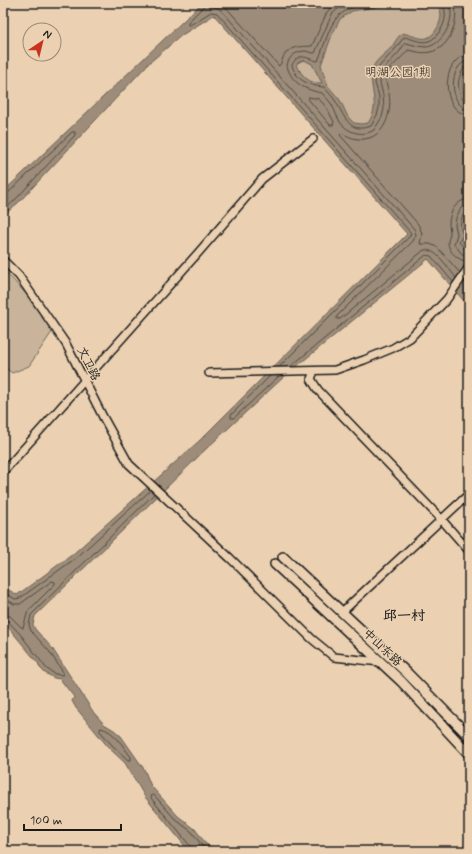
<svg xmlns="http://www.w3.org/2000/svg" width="472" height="854" font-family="Mynerve,'LXGW WenKai TC',sans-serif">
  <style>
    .green { fill: #c9b39a; stroke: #72685b }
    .water { fill: #9c8c79; stroke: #695f54; fill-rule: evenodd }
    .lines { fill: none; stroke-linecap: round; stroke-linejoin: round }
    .shore { stroke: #4f4941; stroke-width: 1 }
    .minor-casing { stroke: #1c1c1c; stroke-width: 10 }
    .major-casing { stroke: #1c1c1c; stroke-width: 12 }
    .minor { stroke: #ebd1b2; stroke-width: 7 }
    .major { stroke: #ebd1b2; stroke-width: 9 }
    .labels { text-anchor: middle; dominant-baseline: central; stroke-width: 3; stroke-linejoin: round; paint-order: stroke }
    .park-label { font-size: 12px; fill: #47423c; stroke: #ebd1b2 }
    .street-label { font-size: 12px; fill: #1c1c1c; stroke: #ebd1b2 }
    .quarter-label { font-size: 14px; font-weight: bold; fill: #1c1c1c; stroke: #ebd1b2 }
  </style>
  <rect width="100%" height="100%" fill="#ebd1b2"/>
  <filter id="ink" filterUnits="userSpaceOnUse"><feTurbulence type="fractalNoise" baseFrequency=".025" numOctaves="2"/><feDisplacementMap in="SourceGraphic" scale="8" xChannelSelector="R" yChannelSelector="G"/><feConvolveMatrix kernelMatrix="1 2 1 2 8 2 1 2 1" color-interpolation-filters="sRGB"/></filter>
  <g filter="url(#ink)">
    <!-- green -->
    <path class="green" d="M234,3H469V230L465,235L303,79Z
      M3,269L56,326L29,366L12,373L3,366Z"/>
    <!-- water -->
    <path class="water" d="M202,3H388L381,6L352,11L340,19L332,35L321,65L328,86L340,100L348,117L354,123L362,124L368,123C382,103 367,89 373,68C375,59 388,53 393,45C396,40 398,37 402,33C410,34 420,40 427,38C435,35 441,23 441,15C441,11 439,7 437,3H469V68C458,81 462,90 469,104V211C464,220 463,226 468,236L463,242L469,248V307L428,259L286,375L206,449L35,616L33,625L35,629L52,648L94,713L104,724L114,730L121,736L144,769L151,786L178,816L195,829L206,844L218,851H189L145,797L125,763L109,748L76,708L72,701L74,697L60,679L54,678L45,673L40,668L38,663L3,621V588L9,590L17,595L73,554L199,441L407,234L214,15L182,35L149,63L19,202L3,216V192ZM304,60L312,64L322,83C308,84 303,76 296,65L299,62Z"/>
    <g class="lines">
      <!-- shore -->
      <path class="shore" d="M205,3L203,7L188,22V25H190L211,12L217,13L411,233L409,237L279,367
        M210,3L211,6L216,7L221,10L415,230L416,235L413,241L337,316V319H340L424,250C436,248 449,269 456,278
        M222,3L279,66C282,63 282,58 285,54C293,45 302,47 312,46L327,12L336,3
        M348,3L340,7L332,14L315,53C312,53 309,52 306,51C296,51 288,57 287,66C292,84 306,90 322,93C325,97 330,101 332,105C335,111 337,117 340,122C348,133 363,137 374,130L382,117L384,109L383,95L380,83L382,71L400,51L405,43C412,44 419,47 427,47C441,45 452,25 451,12C450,9 449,6 448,3
        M376,3C330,8 333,23 318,61C309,60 299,50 292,65C296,81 310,86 324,87C328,92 333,97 336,102C345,117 349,134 371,126L377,115L379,108V96L375,83L377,69L396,48L404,37C411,38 421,44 429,41C438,38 447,22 445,12C445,9 443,6 442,3
        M454,3C460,20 450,49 430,52C422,54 415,51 408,50C403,57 390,67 387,73C384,81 388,87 389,94C392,111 386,133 369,138C359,141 350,138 342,133L340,135L418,224L422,233L420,244H430L437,247L460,273
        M469,55C440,56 440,114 469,115
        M469,61C448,62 448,108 469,109
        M469,66L465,67C456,79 457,89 464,102L469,104
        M309,97L319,99L327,108L334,122L333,125H330L309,100Z
        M3,195L7,194L72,132H75V135L16,199L3,211
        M469,199C456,200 450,211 449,223C449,226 450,230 450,233C450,236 448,239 448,242C448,252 459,261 469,262
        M469,205L461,208L456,218L455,225L457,234L454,244L462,254L469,256
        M469,210L465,212C460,219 459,226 463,235L459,242L465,249L469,251
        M290,367L426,255L431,256L453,282
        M270,376L231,415V418H234L279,376
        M3,592L15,599L20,598L76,558L151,490
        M3,597L14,604H20L52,581L55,582V584L28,611L23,628L21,627L10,616L3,614
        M3,619L7,620L21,635L47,669L55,674L63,675V672L49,651L31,631L29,625L31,615L154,494
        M101,728C115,731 123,747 131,757V760H128L112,745L100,731Z
        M192,851L191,847L151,798L152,795H154L175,819L192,832L203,847L210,851"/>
      <!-- minor casing -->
      <g class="minor-casing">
        <path id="minor" d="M3,260L19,276L66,344L103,417L129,464L230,558L312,639L334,657L380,662
          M314,371L311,379L318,390L442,520L469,551
          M209,373L335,370L364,360L393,348L410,338L447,299L469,267
          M3,472L198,253L262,179L313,139
          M342,612L469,494"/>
      </g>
      <!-- major casing -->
      <g class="major-casing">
        <path id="major" d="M283,557L407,673L469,736
          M275,564L401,681L469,754"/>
      </g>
      <!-- minor -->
      <use href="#minor" class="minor"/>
      <!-- major -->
      <use href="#major" class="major"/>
    </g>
  </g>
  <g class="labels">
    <!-- park labels -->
    <g class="park-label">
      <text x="398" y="73">明湖公园1期</text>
    </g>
    <!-- street labels -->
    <g class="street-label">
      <text transform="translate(88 364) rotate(63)">文卫路</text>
      <text transform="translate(382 648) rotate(43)">中山东路</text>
    </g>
    <!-- quarter labels -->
    <g class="quarter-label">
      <text x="404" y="616">邱一村</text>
    </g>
  </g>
  <!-- margin -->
  <rect width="472" height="854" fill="none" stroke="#ebd1b2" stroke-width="16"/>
  <rect x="8" y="8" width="456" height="838" fill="none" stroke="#1c1c1c" stroke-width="1.5" filter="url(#ink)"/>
  <!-- north arrow -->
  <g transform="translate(42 42) rotate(35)"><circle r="19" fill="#ebd1b2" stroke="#988976"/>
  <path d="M0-3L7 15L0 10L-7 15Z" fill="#c8321e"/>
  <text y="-6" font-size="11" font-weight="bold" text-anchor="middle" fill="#1c1c1c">N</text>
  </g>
  <!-- scale -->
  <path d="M24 824v6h97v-6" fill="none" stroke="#1c1c1c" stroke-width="2"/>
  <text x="30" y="824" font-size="12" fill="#1c1c1c" stroke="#ebd1b2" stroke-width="3" paint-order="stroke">100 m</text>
</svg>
